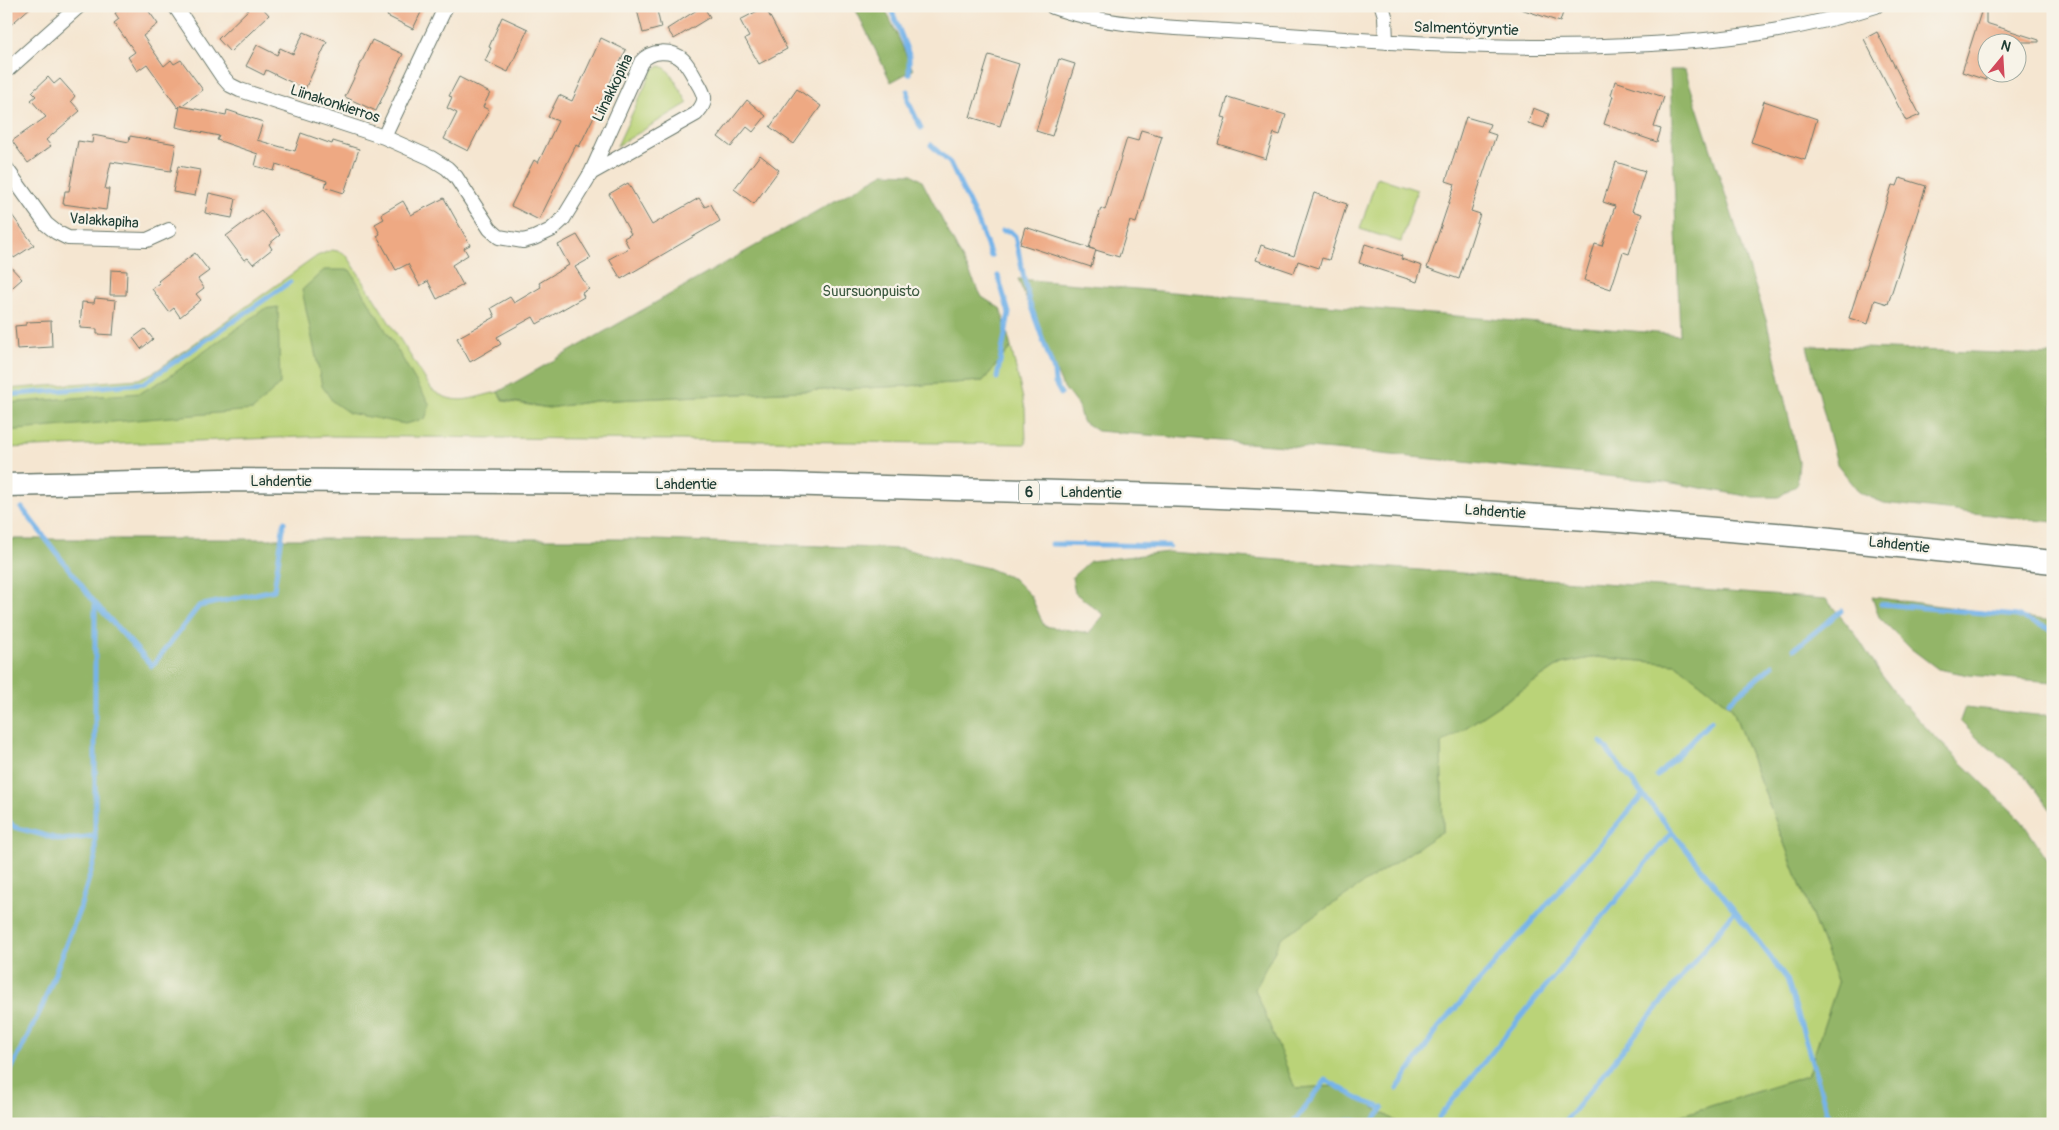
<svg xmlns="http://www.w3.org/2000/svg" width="2059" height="1130" font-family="Pangolin,sans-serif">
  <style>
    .green { fill: #bad378; stroke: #6c8856 }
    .forest { fill: #93b568; stroke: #59794e }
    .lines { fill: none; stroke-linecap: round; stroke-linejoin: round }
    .stream { stroke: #76b4e9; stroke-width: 5 }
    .building { fill: #eea983 }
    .minor-casing { stroke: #6a786b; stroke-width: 16 }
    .trunk-casing { stroke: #6a786b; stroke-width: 25 }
    .minor { stroke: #fff; stroke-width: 14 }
    .trunk { stroke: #fff; stroke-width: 22 }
    .labels { text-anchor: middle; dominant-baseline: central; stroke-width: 4.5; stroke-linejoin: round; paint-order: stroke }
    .shield { fill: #f7f3e8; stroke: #60746a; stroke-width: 1 }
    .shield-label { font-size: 14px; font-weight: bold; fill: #1f3d34 }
    .street-label { font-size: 15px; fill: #1f3d34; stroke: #f7f3e8 }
    .park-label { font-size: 15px; fill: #3e5b42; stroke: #f7f3e8 }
  </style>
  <rect width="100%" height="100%" fill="#f7f3e8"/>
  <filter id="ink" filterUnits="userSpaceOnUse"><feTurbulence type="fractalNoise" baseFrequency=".02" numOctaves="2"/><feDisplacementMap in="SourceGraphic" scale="10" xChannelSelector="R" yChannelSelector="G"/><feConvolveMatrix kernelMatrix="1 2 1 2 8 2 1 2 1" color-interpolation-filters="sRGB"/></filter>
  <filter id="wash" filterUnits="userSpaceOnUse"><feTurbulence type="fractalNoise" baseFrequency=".0096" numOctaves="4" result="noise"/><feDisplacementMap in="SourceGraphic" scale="20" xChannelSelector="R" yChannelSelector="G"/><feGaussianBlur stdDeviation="1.12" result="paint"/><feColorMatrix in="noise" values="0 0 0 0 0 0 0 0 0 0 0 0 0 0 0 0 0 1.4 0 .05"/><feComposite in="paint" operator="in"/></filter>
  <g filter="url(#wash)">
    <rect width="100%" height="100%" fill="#f5e6d1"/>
    <!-- green -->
    <path class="green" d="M660,66C671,67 681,93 688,103L617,146L653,69Z
      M1377,177L1417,190L1401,242L1360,229Z
      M332,250L342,252L348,257L432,390C457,407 470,398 498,392L503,401L549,408L595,401L906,386L983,381L1011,347L1025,408L1026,444L329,436L6,448V389L139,379L156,371L317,256Z
      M1595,657L1676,664L1732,708L1838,983L1807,1076L1653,1124H1400L1340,1086L1295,1088L1282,1056L1261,1053L1238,931L1443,831L1441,744L1561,664Z"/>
    <!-- forest -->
    <path class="forest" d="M854,6H884L913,70L891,82Z
      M1670,70H1685L1767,323L1799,462L1797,484L1779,497H1752L1667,482L1371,453L1097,431L1082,421L1078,406L1062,385L1018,279L1680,335Z
      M884,173L912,174L922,181L982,297L1001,309L1011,347L983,381L906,386L595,401L549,408L503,400L498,392Z
      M324,270H350L430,405L425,419L405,424L349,413L333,402L322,386L302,290Z
      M278,307L280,384L253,410L6,431V403L140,393L167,378L264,309Z
      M1807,346L2053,355V522L1884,503L1860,493L1837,464Z
      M6,539H629L904,549L988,568L1014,579L1031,596L1044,626L1089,633L1104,615L1075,593L1072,577L1090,561L1168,552L1826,599L1856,635L1880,673L1901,701L1932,734L2021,820L2053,868V1124H1653L1807,1076L1838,983L1732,708L1676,664L1595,657L1561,664L1441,744L1443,831L1281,938L1255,989L1295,1088L1340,1086L1400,1124H6Z
      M1872,597L2053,621V682L1969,675L1938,669L1910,648L1879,617Z
      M1965,707L2036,715H2053V813L2026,776L1978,739L1960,721Z"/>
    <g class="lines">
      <!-- stream -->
      <path class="stream" d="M890,6L909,55V74
        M908,91V101L921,128
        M931,145L950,163L979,224L991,256
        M1002,231H1010L1015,236L1029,301L1054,371L1055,383L1061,394
        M997,378L1009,313L998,276
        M6,395L144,383L290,282
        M22,508L95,603L152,666L199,606L274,590L284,522
        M1051,544L1169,546
        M1881,604L2017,616L2053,630
        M1794,649L1841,611
        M1729,702L1773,665
        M1657,776L1711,721
        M6,818L14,827L61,840L95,836
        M1735,911L1787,979L1831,1124
        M8,1076L42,1007L80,908L95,858V603
        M1397,1089L1439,1027L1643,795
        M1439,1117L1671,833
        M1292,1124L1326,1080L1363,1101L1383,1108L1371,1124L1349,1120L1334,1124
        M1563,1124L1735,911L1601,742"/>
    </g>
    <g id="blocks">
      <!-- building -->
      <path class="building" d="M6,6H32L6,29Z
        M124,6H145L158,24L143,36L164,66L171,60L174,64L181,60L203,90L181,106L226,115L227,110L263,122L257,140L295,151L301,133L332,144L333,141L359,149L344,193L325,187L327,181L276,164L274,171L255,166L258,154L217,140L219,136L176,127L180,106L178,108L147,64L137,71L128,57L135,52L114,23L119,19L115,13Z
        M252,6H261L269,15L230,52L218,39Z
        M392,6H424L413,29L387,16Z
        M636,6H656L661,28L643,33Z
        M703,6L710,17L674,39L667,29Z
        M1522,6H1565L1560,22L1521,9Z
        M1983,6H1986V23L2039,40V42H1986V80L1962,72Z
        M765,7L787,49L759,64L745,39L749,37L740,20Z
        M502,17L528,29L508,72L485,61L491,48L489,47Z
        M304,32L327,42L305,89L266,70L264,75L246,66L257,45L277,55L280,48L293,54Z
        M1877,32L1920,115L1906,121L1864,39Z
        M601,38L626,50L579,147L576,145L539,220L511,206L534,160L538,163L558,121L548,117L559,95L572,101Z
        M372,40L403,54L376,111L345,97Z
        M989,55L1019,64L1000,126L970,117Z
        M1059,59L1075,64L1052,136L1036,131Z
        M48,77L54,84L60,79L75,96L71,101L80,111L46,140L51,146L28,163L12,141L46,117L31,100L36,96L32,92Z
        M459,77L490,93L483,107L489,110L468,151L444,139L457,113L447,108L452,97L449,96Z
        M1615,81L1664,97L1654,127L1661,129L1657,142L1604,124L1613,96L1611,95Z
        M797,89L821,106L794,144L770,127Z
        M1228,97L1286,115L1280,135L1274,133L1266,159L1218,144L1226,118L1222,117Z
        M747,100L766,116L753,132L747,127L731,147L718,137Z
        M1764,101L1817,119L1805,160L1751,142Z
        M1533,108L1549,114L1544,128L1528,123Z
        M1466,117L1490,124L1487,132L1496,135L1471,211L1480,214L1459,279L1427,268L1455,184L1446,181Z
        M1141,130L1162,136L1136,223L1130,221L1119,257L1089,248L1101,208L1105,210L1127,138L1138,141Z
        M93,135L129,142L130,136L176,144L171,171L111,162L105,189H109L106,210L63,204L65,191H69L78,141L92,143Z
        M760,155L779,170L754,204L734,189Z
        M1616,162L1645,171L1632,211L1642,214L1629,254L1623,252L1611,289L1584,280L1595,244L1602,246L1615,206L1603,202Z
        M178,166L200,170L195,196L173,192Z
        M1900,178L1926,186L1888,304L1875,300L1868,324L1849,318L1892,185L1897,186Z
        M628,183L652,225L699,198L705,207L711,204L720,221L621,279L609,259L629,248L624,238L631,234L609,194Z
        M209,193L236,199L232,218L205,213Z
        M1314,193L1347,204L1329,260L1322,258L1319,268L1298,261L1294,273L1256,260L1261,245L1294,256Z
        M444,198L470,245L464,248L468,255L452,265L463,285L437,299L428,281L420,286L408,264L396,270L377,236L380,234L375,224L384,219L381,214L403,201L411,215Z
        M6,207L34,245L14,258L6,247Z
        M261,210L280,235L269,244L272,249L253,264L248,258L244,260L226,236Z
        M1025,227L1096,250L1091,267L1020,244Z
        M577,235L591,258L575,267L589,289L582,293L584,297L537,324L533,317L497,337L501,344L470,362L457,338L495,317L491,308L510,297L514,303L541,287L539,283L569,265L558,245Z
        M1365,244L1402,256L1401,259L1422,266L1417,282L1359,263Z
        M195,253L209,271L198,279L204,288L196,294L201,300L180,317L174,308L169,312L152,289L160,283L158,281Z
        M6,262L22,279L6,293Z
        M111,270L127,271L126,295H110Z
        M95,298L116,300L113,335L97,334V329L80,328L82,302L94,303Z
        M51,321L52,347L17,349L15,326L26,325V322Z
        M145,329L153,339L141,349L133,338Z"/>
    </g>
  </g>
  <g filter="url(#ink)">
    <use href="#blocks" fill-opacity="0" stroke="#6a786b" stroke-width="1"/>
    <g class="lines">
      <!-- minor casing -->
      <g class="minor-casing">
        <path id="minor" d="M175,6L222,76L230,85L240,90L384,137L431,158L447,168L456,177L490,229L499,237L523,241L534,238L551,230L563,219L591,173L696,114C700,109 705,104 704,97C703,91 699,85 696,80C692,73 688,65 683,60C671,49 651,50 641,62L591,173
          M1382,6L1385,16L1386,42
          M1053,7C1114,29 1194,28 1259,33C1382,42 1506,51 1630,45C1713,42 1796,32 1876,6
          M6,71L79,6
          M384,137L446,6
          M6,168L46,224L56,232L68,238L147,240L169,230"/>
      </g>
      <!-- trunk casing -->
      <g class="trunk-casing">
        <path id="trunk" d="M6,485L222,480L781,484L1196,496L1312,501L1618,521L1802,536L2053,562"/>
      </g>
      <!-- minor -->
      <use href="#minor" class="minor"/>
      <!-- trunk -->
      <use href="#trunk" class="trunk"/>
    </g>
  </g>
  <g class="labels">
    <!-- shield labels -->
    <rect class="shield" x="1019" y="480.5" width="20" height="23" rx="4"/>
    <g class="shield-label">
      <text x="1029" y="492">6</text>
    </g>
    <!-- street labels -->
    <g class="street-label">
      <text transform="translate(1466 29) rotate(2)">Salmentöyryntie</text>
      <text transform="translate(613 88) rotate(-64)">Liinakkopiha</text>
      <text transform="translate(335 104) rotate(18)">Liinakonkierros</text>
      <text transform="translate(104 221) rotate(4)">Valakkapiha</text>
      <text x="281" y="481">Lahdentie</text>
      <text x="686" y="484">Lahdentie</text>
      <text transform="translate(1091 493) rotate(1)">Lahdentie</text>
      <text transform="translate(1495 512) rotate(4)">Lahdentie</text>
      <text transform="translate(1899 545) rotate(6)">Lahdentie</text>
    </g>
    <!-- park labels -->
    <g class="park-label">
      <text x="871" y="291">Suursuonpuisto</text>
    </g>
  </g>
  <!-- margin -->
  <rect width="2059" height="1130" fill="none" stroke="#f7f3e8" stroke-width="25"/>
  <!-- north arrow -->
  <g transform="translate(2002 58) rotate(18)"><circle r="24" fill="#f7f3e8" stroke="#a1aaa0"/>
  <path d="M0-4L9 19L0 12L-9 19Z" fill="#d1495b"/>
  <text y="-8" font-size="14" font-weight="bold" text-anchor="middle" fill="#1f3d34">N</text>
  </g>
</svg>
